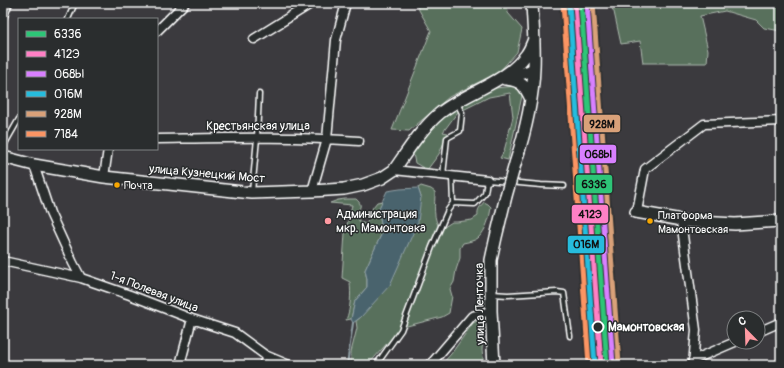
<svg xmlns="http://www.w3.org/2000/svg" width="784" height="368" font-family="Pangolin,sans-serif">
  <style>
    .green { fill: #59705c; stroke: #acb8ae }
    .water { fill: #48636d; stroke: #91a1a7 }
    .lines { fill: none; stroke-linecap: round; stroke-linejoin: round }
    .stream { stroke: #91a1a7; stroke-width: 2 }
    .lane-casing { stroke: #fff; stroke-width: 7 }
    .street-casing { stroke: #fff; stroke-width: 11 }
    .secondary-casing { stroke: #fff; stroke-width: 14 }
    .lane { stroke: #2a2d2e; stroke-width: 4 }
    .street { stroke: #2a2d2e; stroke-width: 8 }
    .secondary { stroke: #2a2d2e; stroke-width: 11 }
    .secondary-bridge-casing { stroke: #fff; stroke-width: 14; stroke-linecap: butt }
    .secondary-bridge { stroke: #2a2d2e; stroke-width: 11 }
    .rail-1-casing { stroke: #2a2d2e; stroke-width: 8 }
    .rail-2-casing { stroke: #2a2d2e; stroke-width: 8 }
    .rail-3-casing { stroke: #2a2d2e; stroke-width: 8 }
    .rail-4-casing { stroke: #2a2d2e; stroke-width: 8 }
    .rail-5-casing { stroke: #2a2d2e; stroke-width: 8 }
    .rail-6-casing { stroke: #2a2d2e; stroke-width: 8 }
    .rail-1 { stroke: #2dc577; stroke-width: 5 }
    .rail-2 { stroke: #ff80c5; stroke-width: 5 }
    .rail-3 { stroke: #d880ff; stroke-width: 5 }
    .rail-4 { stroke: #26bcdd; stroke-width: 5 }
    .rail-5 { stroke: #d9a179; stroke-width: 5 }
    .rail-6 { stroke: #fb9564; stroke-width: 5 }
    .bus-dot { fill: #f7a600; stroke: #2a2d2e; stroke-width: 1.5 }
    .poi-dot { fill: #ff9aa2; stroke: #2a2d2e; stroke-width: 1.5 }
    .stop-dot { fill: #2a2d2e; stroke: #fff; stroke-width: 2 }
    .labels { text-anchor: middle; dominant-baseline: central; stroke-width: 3; stroke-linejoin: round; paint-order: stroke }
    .bus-label { font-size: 11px; fill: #fff; stroke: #2a2d2e; text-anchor: start }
    .street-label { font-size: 12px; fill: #fff; stroke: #2a2d2e }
    .poi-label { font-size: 12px; fill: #fff; stroke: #2a2d2e; text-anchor: start }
    .stop-label { font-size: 12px; font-weight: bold; fill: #fff; stroke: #2a2d2e; text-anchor: start }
    .line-badge { stroke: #2a2d2e; stroke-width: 1.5 }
    .pale-badge-label { font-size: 11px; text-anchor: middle; font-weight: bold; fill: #111 }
  </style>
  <rect width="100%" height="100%" fill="#3b3a3e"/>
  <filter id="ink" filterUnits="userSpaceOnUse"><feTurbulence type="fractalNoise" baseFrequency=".025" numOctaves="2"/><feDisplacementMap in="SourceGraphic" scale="8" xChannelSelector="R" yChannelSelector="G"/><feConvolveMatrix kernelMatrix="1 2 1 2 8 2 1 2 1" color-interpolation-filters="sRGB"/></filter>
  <g filter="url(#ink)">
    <!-- green -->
    <path class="green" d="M415,3H507L508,13L522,29L517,52L499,72L449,97L409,131L392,130L431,31Z
      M609,3H781V31L764,28L756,20L725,11L700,16L708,50L707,63H643L640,41L621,44L614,12Z
      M516,86L522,96L508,160L500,158L504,151L513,117L510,93L489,97L457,113L443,132L448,133L439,154L427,170L415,163L412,149L435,123L475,97L495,88Z
      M421,186L431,189L435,192C435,204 432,220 441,229L452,222H457L472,220L478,216C477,209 480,207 484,202L488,204L491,207C490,217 486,231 478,238C474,241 468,242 463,243L460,248V258L456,270L454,282L450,289L452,296L449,313L442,317L407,326L399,329L389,341L368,365H351V352L357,328L356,321L361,317L421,197L418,188Z
      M345,199H356C363,205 360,207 357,213L359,221L365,224L370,219L371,212L373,207L377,202L383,201L379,208L382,233L365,270L367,279V287L355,301L351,319L346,320C351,308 351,294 350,282L342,278L345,233L352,205L330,203L338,200Z
      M483,318L484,322L482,350L484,365H441L451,354L473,323Z"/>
    <!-- water -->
    <path class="water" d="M418,188L421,197L418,222L390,285L361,317L353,323L351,319L355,301L367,287V279L365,270L382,233L379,208L387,191L400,189Z"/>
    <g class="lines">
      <!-- stream -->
      <path class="stream" d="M347,365L353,323"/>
      <!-- lane casing -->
      <g class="lane-casing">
        <path id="lane" d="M68,19L75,3
          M3,21L10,3
          M3,147L19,119
          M443,175L447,138L460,131L462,113L457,103
          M452,177L453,203L475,204L485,193L487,180L541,185L564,186
          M252,192L257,138L259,94
          M492,294L508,295L557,292L564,293L570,336
          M261,365L265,355
          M376,365L401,330L432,247L448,210L453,203"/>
      </g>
      <!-- street casing -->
      <g class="street-casing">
        <path id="street" d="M157,31L185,3
          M254,39L312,3
          M157,139C224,138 292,136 359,141
          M34,165L50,213L73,263L81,278
          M394,170L487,180
          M104,177L108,149
          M312,191L327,139L336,40L346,3
          M636,212L638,206L645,169L704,124L781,121
          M681,221L696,330L693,365
          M3,261L81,278L130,295L192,319L235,333L265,355L289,365
          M758,332L781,322
          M693,360L735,342
          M180,365L192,319
          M430,365L472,316L491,311"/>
      </g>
      <!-- secondary casing -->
      <g class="secondary-casing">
        <path id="secondary" d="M505,79L530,71L534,68
          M507,79C522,81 525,86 531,99
          M3,157L34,165L104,177L252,193L312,191L344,189L363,185L382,178L394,170C408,150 421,129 440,113C466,92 506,83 526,55C530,50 532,44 534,39
          M515,164C525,133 533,100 534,68C535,46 533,24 532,3
          M636,212L676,219L681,221L735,224L781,221
          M494,365L491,311V260L496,237L506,196"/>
      </g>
      <!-- lane -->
      <use href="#lane" class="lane"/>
      <!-- street -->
      <use href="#street" class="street"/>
      <!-- secondary -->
      <use href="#secondary" class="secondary"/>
      <!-- secondary-bridge casing -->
      <g class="secondary-bridge-casing">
        <path id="secondary-bridge" d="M506,196L515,164"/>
      </g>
      <!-- secondary-bridge -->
      <use href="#secondary-bridge" class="secondary-bridge"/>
      <!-- rail-1 casing -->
      <g class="rail-1-casing">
        <path id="rail-1" d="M581,3L607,365"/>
      </g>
      <!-- rail-2 casing -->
      <g class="rail-2-casing">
        <path id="rail-2" d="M575,3L601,365"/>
      </g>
      <!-- rail-3 casing -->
      <g class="rail-3-casing">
        <path id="rail-3" d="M587,3L613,365"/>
      </g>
      <!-- rail-4 casing -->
      <g class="rail-4-casing">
        <path id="rail-4" d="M569,4L595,365"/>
      </g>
      <!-- rail-5 casing -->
      <g class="rail-5-casing">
        <path id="rail-5" d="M593,3L619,364"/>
      </g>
      <!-- rail-6 casing -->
      <g class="rail-6-casing">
        <path id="rail-6" d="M563,4L589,365"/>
      </g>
      <!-- rail-1 -->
      <use href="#rail-1" class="rail-1"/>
      <!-- rail-2 -->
      <use href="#rail-2" class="rail-2"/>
      <!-- rail-3 -->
      <use href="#rail-3" class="rail-3"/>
      <!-- rail-4 -->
      <use href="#rail-4" class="rail-4"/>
      <!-- rail-5 -->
      <use href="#rail-5" class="rail-5"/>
      <!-- rail-6 -->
      <use href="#rail-6" class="rail-6"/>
    </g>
  </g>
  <!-- markers -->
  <g class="bus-dot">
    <circle cx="117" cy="185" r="3.5"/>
    <circle cx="650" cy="221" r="3.5"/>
  </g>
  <circle class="poi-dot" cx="328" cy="221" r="4"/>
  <circle class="stop-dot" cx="598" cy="327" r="5.5"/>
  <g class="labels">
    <!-- bus labels -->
    <g class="bus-label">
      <text x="124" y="185">Почта</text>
      <text x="658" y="215">Платформа<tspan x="658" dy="14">Мамонтовская</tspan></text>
    </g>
    <!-- street labels -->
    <g class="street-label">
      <text x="258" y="126">Крестьянская улица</text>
      <text transform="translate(207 174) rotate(5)">улица Кузнецкий Мост</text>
      <text transform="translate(154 292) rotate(21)">1-я Полевая улица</text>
      <text transform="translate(480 304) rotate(-91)">улица Ленточка</text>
    </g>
    <!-- poi labels -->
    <g class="poi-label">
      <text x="336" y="214">Администрация<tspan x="336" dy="14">мкр. Мамонтовка</tspan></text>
    </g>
    <!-- stop labels -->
    <g class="stop-label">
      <text x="608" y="327">Мамонтовская</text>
    </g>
  </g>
  <g class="line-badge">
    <rect x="583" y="114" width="38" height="19" rx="4" fill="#d9a179"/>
    <rect x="579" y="144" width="38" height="20" rx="4" fill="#d880ff"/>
    <rect x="575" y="174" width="38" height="20" rx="4" fill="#2dc577"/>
    <rect x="571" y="204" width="38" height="20" rx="4" fill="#ff80c5"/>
    <rect x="567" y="235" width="38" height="19" rx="4" fill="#26bcdd"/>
  </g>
  <g class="pale-badge-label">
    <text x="602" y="128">928М</text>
    <text x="598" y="158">068Ы</text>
    <text x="594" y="188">6336</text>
    <text x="590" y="218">412Э</text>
    <text x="586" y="248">016М</text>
  </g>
  <!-- margin -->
  <rect width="784" height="368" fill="none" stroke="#2a2d2e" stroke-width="16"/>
  <rect x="8" y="8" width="768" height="352" fill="none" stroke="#fff" stroke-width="1.5" filter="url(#ink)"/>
  <!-- legend -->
  <rect x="18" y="18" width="140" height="132" fill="#2a2d2e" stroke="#7f8182"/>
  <rect x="26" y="31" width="20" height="6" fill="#2dc577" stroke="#7f8182"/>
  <text x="54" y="38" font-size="12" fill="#ffffff">6336</text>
  <rect x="26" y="51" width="20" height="6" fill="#ff80c5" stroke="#7f8182"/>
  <text x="54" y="58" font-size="12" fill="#ffffff">412Э</text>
  <rect x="26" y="71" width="20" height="6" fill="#d880ff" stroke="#7f8182"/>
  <text x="54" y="78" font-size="12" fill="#ffffff">068Ы</text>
  <rect x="26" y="91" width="20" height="6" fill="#26bcdd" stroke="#7f8182"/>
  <text x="54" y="98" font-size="12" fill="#ffffff">016М</text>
  <rect x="26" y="111" width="20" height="6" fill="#d9a179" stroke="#7f8182"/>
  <text x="54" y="118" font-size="12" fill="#ffffff">928М</text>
  <rect x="26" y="131" width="20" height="6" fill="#fb9564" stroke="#7f8182"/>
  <text x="54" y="138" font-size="12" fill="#ffffff">7184</text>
  <!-- north arrow -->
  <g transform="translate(746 330) rotate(337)"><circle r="19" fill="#2a2d2e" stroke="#7f8182"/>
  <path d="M0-3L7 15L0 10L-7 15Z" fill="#ff9aa2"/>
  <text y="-6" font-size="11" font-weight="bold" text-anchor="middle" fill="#ffffff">С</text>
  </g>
</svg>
